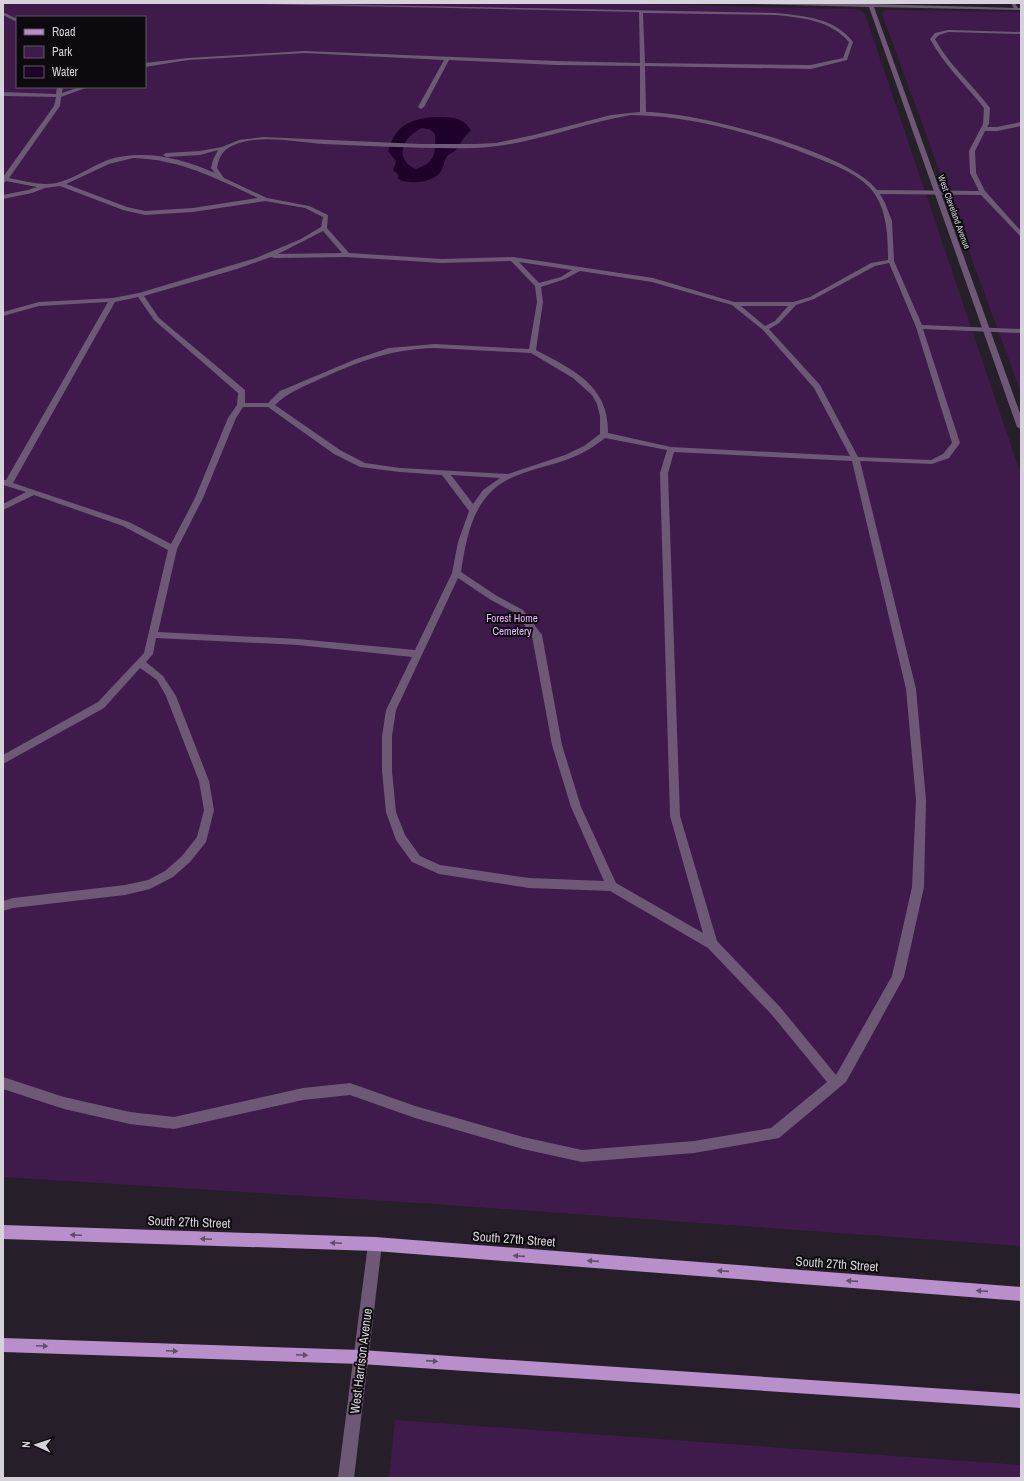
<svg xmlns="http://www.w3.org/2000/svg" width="1024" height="1481" font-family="'Archivo Narrow',sans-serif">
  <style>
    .green { fill: #3e1b4b; fill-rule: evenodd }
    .water { fill: #1f002a; fill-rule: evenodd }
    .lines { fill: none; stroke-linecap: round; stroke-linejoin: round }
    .service { fill: #6d5975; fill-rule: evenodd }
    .minor { fill: #6d5975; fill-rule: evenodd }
    .tertiary { fill: #6d5975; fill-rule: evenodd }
    .primary { fill: #b98fcb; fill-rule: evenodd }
    .oneway { fill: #634c6c }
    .labels { text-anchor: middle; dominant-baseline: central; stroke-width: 4; stroke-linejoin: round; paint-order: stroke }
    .far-street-label { font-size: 9px; fill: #d6d2d9; stroke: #0d0a0e }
    .park-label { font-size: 11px; fill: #e8b4fe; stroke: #0d0a0e }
    .near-street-label { font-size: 13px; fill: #d6d2d9; stroke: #0d0a0e }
  </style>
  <rect width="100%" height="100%" fill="#261f29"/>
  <!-- green -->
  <path class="green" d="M3,3H591L855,9L861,11L865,14L1021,475V1246L434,1204L3,1177ZM17,17H145V87H17Z
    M886,10L1021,12V393L882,14L883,11Z
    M395,1420L1021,1465V1478H389Z"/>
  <!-- water -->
  <path class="water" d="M433,117C448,117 464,116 471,131C463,136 461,144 455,151C452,153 449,154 447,156C444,161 444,166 441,171C434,183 409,185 398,179V174L393,170L396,161L388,151C396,126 407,120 433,117ZM422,128L431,130L435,134C436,153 435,163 416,169C393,159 403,136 422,128Z"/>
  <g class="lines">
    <!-- service -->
    <path class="service" d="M259,3L776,13C805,16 835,18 853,42L847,60L811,69L645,66L646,112C696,112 847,151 877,190L979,191L970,173L969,151L983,124L984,108C966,85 944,65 930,39L935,33L948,30L1021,32V34L948,32L939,35L935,39C949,65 972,84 990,108L989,124L987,127H997L1021,122V126L997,131H985L975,151L976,173L985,191L1021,231V237L981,195L880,194L885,203L892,221L894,261L922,325L1021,329V333L923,329L960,443L949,458L932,464L860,461L916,689L926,800L924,887L904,977L846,1082L779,1138L694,1153L582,1162L523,1149L415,1118L350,1095L303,1100L174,1129L130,1124L64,1109L3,1089V1077L64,1097L130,1112L174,1117L303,1088L350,1083L415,1106L523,1137L582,1150L694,1141L771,1128L827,1082L772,1015L708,948L610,891L529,888L439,874L412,862L396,840L386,812L382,771V736L386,710L412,657L298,645L156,638L153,654L146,662L163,676L176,696L209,781L214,810L206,842L190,862L173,877L150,889L125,895L13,908L3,911V901L13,898L125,885L148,880L165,871L182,856L197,837L204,810L199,781L166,696L157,680L140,668L104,708L3,764V755L98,702L144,653L168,550L123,526L34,495L3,510V504L26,492L3,485V480H6L108,302L39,306L3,316V312L39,302L113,298L139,293L256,258L301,239L321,227L323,217L305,208L265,201L193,212L145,215L123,210L60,186L45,188L32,193L3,199V195L28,190L37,187L6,181L3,184V177L54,106L56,97L3,96V92L56,94L57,87H63L62,93L80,87H88L61,97L60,106L9,178C25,181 43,187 60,182C79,177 95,163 114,158C149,150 183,159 215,173L211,168L213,160L218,150L200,155L166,157L163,155L166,153L200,151L222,147L239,140L263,137L420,144H476L496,143L534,135L611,115L640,112V66L556,65L449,60L424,107L421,109L418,107L444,60L305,53L188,60L145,67V63L188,58L305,51L556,61L640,63L639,12L261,4ZM643,13L776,15C803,18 830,20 849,42L843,58L811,65L645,63ZM631,115C691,116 753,133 809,155C829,163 854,171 870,188C887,207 888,235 888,260L871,263L810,297L793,302H734L653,278L513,257L442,259L349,253L327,228L328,215L309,206L267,198L224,178L217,168C219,157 223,149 234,145C261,134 295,142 324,144C374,146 424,149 475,148C528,146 579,124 631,115ZM133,158C179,159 218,179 258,198L193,208L145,211L127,207L66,184L109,164ZM323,231L342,253L278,254ZM271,257L274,258L347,257L442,263L511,261L535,286L537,302L529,349L435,344L389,348L356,359L280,391L268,403H245V390L159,318L144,296L237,269ZM519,262L572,270L561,277L539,283ZM889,263L916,327L952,443L943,454L931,460L858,457L820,385L769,329L779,323L796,305L814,299L875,266ZM580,271L652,282L732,305L763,330L814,388L850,456L671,447L608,433C609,385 573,370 536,350L543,302L541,287L565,279ZM138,297L154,320L238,393L237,405L228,418L195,498L171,544L129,522L13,483L115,302ZM741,306H788L775,321L765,326ZM435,348L531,353L573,378L592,395L597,404L600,416V434L584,446L565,455L508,474L400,468L365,463L340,450L275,405C288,392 303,387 320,379C360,361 391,349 435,348ZM243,407H268L334,454L360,467L400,472L442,475L469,511L458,542L452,573L415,650L298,639L158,632L177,549L203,498L236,418ZM605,438L667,450L660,473L670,816L703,933L616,883L581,807L562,745L542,635L523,610L497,596L461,572C465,546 470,515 488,495C508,471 545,469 571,458C584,453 595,446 605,438ZM674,452L852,461L906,689L916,800L912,887L892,976L836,1075L780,1007L717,941L680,816L668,473ZM451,475L500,478L483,490L473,504ZM458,578L491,600L517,614L532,636L552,745L571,807L604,881L529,878L440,865L420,856L405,835L396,812L392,771V736L396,710Z
      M1011,3H1015L1019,10H1015Z
      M3,12L17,19V22L3,15Z"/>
    <!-- minor -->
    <path class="minor" d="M375,1237L380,1239L382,1244L354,1478H338L368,1244L370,1239Z"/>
    <!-- tertiary -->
    <path class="tertiary" d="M751,3H872L873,4L1021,8V10L874,7L1021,416V429L1017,427L869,7L753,4Z"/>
    <!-- primary -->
    <path class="primary" d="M3,1225L375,1237L1021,1287V1301L375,1251L3,1239Z
      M3,1338L361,1350L1021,1394V1408L361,1364L3,1352Z"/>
  </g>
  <!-- one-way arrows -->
  <defs><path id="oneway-solid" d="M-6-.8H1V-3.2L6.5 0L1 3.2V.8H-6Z"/></defs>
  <g class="oneway">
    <use href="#oneway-solid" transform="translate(76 1235) rotate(-178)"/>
    <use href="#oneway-solid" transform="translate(206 1239) rotate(-178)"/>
    <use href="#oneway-solid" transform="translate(336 1243) rotate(-178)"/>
    <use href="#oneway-solid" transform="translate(519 1256) rotate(-176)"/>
    <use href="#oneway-solid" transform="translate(593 1261) rotate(-176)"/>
    <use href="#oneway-solid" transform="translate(723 1271) rotate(-176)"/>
    <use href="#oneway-solid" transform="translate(852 1281) rotate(-176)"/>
    <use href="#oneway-solid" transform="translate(982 1291) rotate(-176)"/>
    <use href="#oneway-solid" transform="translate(42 1346) rotate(2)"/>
    <use href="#oneway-solid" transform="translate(172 1351) rotate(2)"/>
    <use href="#oneway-solid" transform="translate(302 1355) rotate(2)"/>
    <use href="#oneway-solid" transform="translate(432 1361) rotate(4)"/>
  </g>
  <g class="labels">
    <!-- far-street labels -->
    <g class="far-street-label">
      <text transform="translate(954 212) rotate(70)">West Cleveland Avenue</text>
    </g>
    <!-- park labels -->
    <g class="park-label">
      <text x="512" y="618">Forest Home<tspan x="512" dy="13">Cemetery</tspan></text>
    </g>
    <!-- near-street labels -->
    <g class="near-street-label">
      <text transform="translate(189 1222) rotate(2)">South 27th Street</text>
      <text transform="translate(514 1239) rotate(4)">South 27th Street</text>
      <text transform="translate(837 1264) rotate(4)">South 27th Street</text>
      <text transform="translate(361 1361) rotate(-83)">West Harrison Avenue</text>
    </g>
  </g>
  <!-- border -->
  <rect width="1024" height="1481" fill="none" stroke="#d6d2d9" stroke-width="8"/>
  <!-- legend -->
  <rect x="16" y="16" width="130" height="72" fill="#0d0a0e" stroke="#5d5a5f"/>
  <rect x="24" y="29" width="20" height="6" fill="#b98fcb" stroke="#5d5a5f"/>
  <text x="52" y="36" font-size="12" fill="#d6d2d9">Road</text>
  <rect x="24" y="46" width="20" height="12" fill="#3e1b4b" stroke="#5d5a5f"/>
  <text x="52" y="56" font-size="12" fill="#d6d2d9">Park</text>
  <rect x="24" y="66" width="20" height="12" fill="#1f002a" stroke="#5d5a5f"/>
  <text x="52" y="76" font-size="12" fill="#d6d2d9">Water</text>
  <!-- north arrow -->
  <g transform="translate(36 1445) rotate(273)" stroke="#0d0a0e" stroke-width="3" paint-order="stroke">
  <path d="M0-3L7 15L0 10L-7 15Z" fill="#d6d2d9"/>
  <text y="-6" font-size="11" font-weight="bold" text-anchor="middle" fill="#d6d2d9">N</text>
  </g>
</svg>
